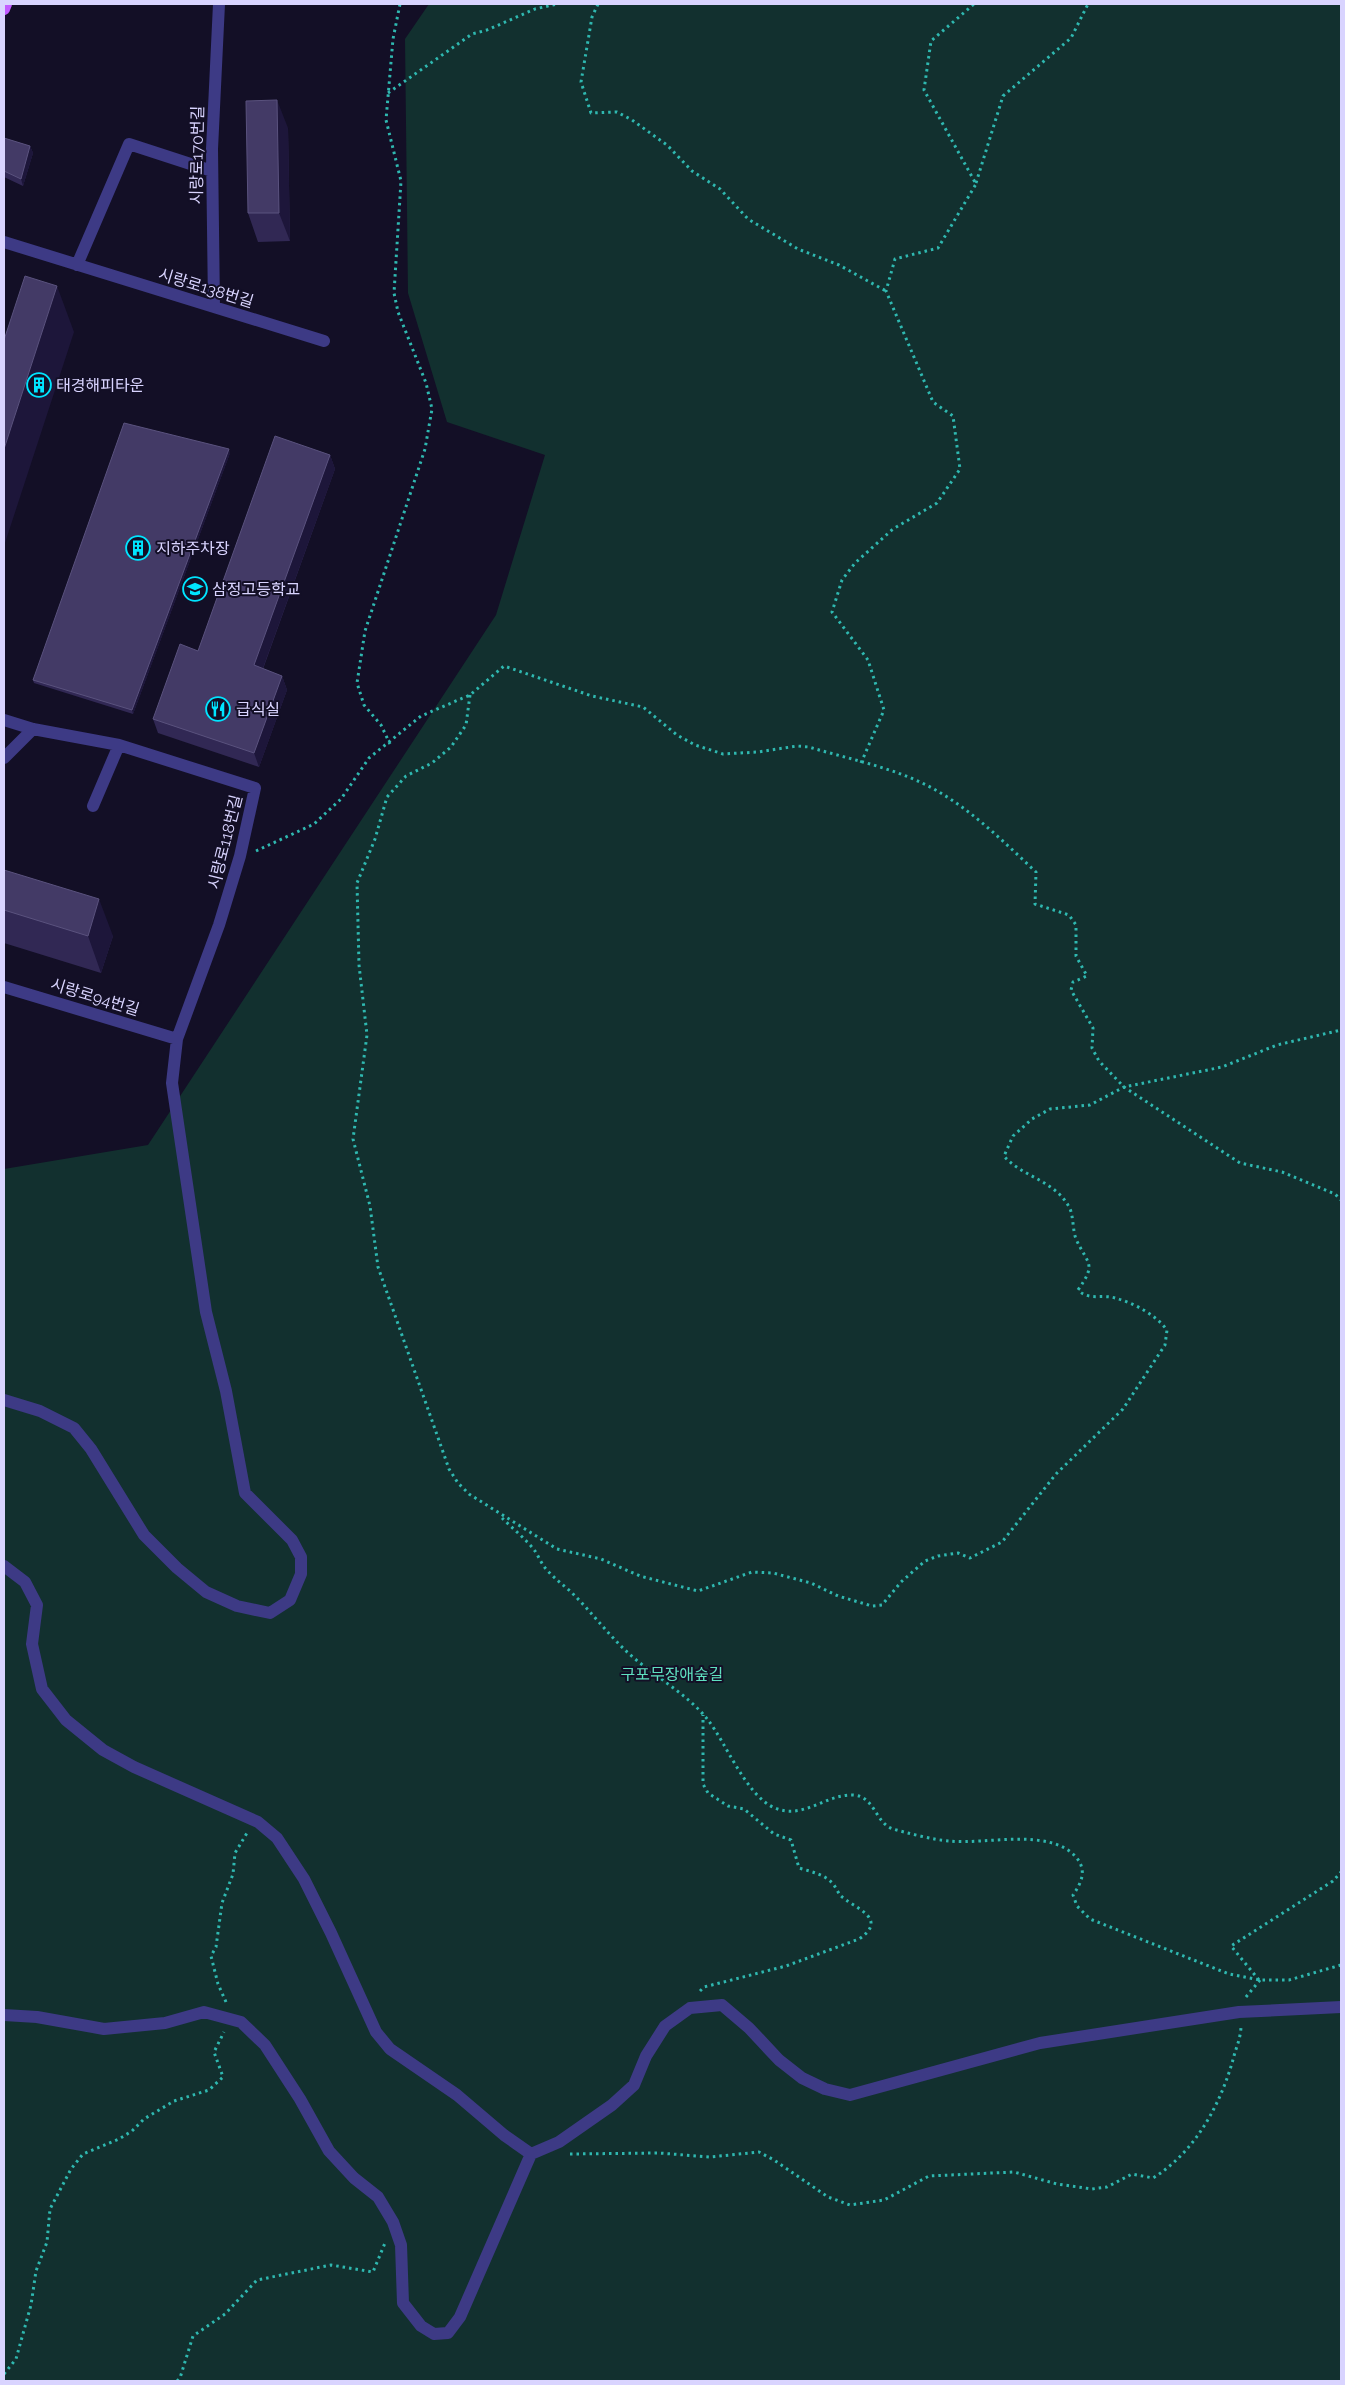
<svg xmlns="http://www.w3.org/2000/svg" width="1345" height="2385" font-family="Raleway,'Noto Sans KR',sans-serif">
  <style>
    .green { fill: #12302f }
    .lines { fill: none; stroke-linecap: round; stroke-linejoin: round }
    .path { stroke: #2fb8b0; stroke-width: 3; stroke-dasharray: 2.5 4; stroke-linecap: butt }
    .minor { stroke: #3d3a85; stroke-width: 12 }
    .major { stroke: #c25bff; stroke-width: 12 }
    .wall { fill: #312854 }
    .shaded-wall { fill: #1d163a }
    .building { fill: #433a66; stroke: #5a527e }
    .labels { text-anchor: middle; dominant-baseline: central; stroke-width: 4; stroke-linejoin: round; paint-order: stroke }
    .street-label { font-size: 16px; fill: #d9d4ff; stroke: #130f26 }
    .poi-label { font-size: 16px; fill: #d9d4ff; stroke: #130f26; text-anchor: start }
    .park-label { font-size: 16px; fill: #5fe0c0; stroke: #130f26 }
  </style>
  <rect width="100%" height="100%" fill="#130f26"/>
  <!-- green -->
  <path class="green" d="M429,4H1341V2381H4V1169L148,1145L496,615L545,455L447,422L408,293L405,39Z"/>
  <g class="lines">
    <!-- path -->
    <path class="path" d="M598,4L592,17L581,82L591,113L617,112L632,120L667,145L692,171L720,189L748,219L798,249L839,265L886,291
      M388,93L472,34L487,30L535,9L557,4
      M976,183L1003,96L1071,38L1088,4
      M470,695L466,725L451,747L432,763L406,776L387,797L375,839L357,883L359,965L367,1035L353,1139L370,1206L378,1267L449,1469L458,1483L469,1494L557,1549L601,1559L640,1576L698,1591L752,1572L773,1573L811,1583L838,1596L872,1606L882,1605L901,1582L925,1561L938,1556L958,1553L970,1558L1002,1542L1056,1474L1123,1409L1165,1345L1167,1330C1156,1315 1134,1303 1115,1298C1102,1294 1089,1301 1078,1290C1097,1263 1088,1265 1076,1239C1072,1228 1074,1214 1068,1205C1053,1180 1021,1176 1004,1156L1013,1136L1032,1119L1050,1109L1090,1105L1124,1087L1222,1067L1277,1045L1341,1030
      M390,744L381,725L364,705L357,683L365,631L425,449L432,409L426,383L398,312L394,293L401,181L386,120L393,39L400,4
      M861,763L884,710L868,660L832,612L842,580L855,563L893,529L937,503L960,469L953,416L933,402L886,291L895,259L938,248L976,184L924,90L931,41L974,4
      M256,851L314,824L341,799L369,758L421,716L470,695L504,666L592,696L643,707L677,735L695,745L723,754L758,752L797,746L809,747C852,760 901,769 939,792C975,813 1006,844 1036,872L1035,904L1069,915L1076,925V956L1087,976L1073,982L1071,990L1093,1028L1092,1048L1099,1061L1124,1087L1240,1163L1282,1172L1335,1194L1341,1200
      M502,1518C512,1528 526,1539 535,1551C539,1557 542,1565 547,1570C554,1578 562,1584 570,1591C589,1609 606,1632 625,1650C650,1674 687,1693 708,1720C726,1743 747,1797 775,1808C803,1820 826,1794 853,1795C875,1796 875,1823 893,1829C907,1833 934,1840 949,1841C986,1845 1049,1827 1076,1857C1087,1870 1082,1882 1073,1895L1077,1906L1090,1919L1229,1974L1260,1980H1289L1341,1965
      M1259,1980L1231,1946L1333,1881L1341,1872
      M700,1991L704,1987L786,1966L859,1939C890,1918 853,1908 840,1895C838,1892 836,1888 834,1885C825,1874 812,1872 799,1868L791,1840L774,1834L744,1809L728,1806L708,1793L703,1784V1715
      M1246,1997L1260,1980
      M226,2002L218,1984L211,1956L216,1947L222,1903L233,1874L235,1853L247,1833
      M570,2154L659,2153L710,2157L759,2152L774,2160L828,2197L850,2205L884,2200L929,2176L1014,2172L1057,2184L1092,2189L1107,2187L1132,2174L1153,2178C1197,2151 1223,2100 1235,2052C1238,2044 1241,2034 1241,2026
      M4,2374L16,2359L31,2305L36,2271L47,2242L50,2209L71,2169L83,2154L119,2139L132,2131L144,2119L174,2101L209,2090L223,2077L214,2052L224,2032
      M177,2381L180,2378L193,2336L225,2314L257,2280L331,2265L373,2272L385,2243"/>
    <!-- minor -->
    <path class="minor" d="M4,242L324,341
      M77,265L129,144L212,171
      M214,307L212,149L219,4
      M4,720L33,729L119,745L255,788L240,856L219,925L177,1039L172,1083L206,1312L226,1391L245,1493L292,1540L301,1557V1574L290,1600L270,1613L237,1606L206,1592L177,1568L144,1535L91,1449L74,1428L40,1411L4,1400
      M4,758L33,729
      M93,806L119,745
      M4,987L177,1039
      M4,1566L25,1582L37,1605L32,1644L42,1689L66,1720L103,1750L134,1767L258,1822L277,1838L304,1879L331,1933L376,2032L390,2049L457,2095L504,2135L531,2154L559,2142L612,2105L634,2085L646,2056L665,2026L690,2008L722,2005L749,2028L779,2060L802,2078L825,2089L850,2095L1040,2043L1239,2012L1341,2007
      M4,2015L37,2017L104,2029L165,2023L204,2012L241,2022L265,2045L300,2099L329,2151L354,2178L378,2197L393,2222L401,2245L403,2303L421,2326L434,2334L448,2333L460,2317L531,2154"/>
    <!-- major -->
    <path class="major" d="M4,9L6,4"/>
  </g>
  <!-- wall -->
  <path class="wall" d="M288,128L290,241L258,242L248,213Z
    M4,138L30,146L33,153L23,186L4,177Z
    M230,453L133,714L34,683L33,680Z
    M330,455L335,469L263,669L282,676L287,690L259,767L158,733L153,719Z
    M4,870L113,936L101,973L4,943Z"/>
  <!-- shaded-wall -->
  <path class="shaded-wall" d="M277,100L288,128L290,241L279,213Z
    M30,146L33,153L23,186L21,179Z
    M57,286L74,332L4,546V449Z
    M229,449L230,453L133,714L132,710Z
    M330,455L335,469L259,679L254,665Z
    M282,676L287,690L259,767L254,753Z
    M99,899L113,936L101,973L88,936Z"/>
  <!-- building -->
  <path class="building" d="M277,100L279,213H248L246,101Z
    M4,138L30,146L21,179L4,171Z
    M25,276L57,286L4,449V340Z
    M124,423L229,449L132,710L33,680Z
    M275,436L330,455L254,665L282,676L254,753L153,719L180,644L198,651Z
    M4,870L99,899L88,936L4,910Z"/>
  <!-- icons -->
  <defs>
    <g id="building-ring" transform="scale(1.25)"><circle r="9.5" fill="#130f26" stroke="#00e5ff" stroke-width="1.5"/><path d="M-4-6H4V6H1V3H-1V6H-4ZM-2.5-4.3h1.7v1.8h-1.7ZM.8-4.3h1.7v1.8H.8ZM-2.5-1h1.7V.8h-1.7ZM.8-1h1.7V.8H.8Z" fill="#00e5ff"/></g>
    <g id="school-ring" transform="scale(1.25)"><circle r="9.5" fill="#130f26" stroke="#00e5ff" stroke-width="1.5"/><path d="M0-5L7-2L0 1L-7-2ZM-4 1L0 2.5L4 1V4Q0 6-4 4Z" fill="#00e5ff"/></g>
    <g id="restaurant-ring" transform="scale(1.25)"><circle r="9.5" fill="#130f26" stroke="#00e5ff" stroke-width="1.5"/><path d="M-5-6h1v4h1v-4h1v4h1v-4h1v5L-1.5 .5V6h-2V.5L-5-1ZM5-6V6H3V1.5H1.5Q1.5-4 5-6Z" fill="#00e5ff"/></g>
  </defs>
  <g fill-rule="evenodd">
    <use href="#building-ring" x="39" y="385"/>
    <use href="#building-ring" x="138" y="548"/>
    <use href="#school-ring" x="195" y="589"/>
    <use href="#restaurant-ring" x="218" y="709"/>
  </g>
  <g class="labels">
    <!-- street labels -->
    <g class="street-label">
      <text transform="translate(197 155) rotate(-89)">시랑로170번길</text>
      <text transform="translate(206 288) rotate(17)">시랑로138번길</text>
      <text transform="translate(225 842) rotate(-76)">시랑로118번길</text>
      <text transform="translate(95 997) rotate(17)">시랑로94번길</text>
    </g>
    <!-- poi labels -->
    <g class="poi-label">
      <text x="56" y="385">태경해피타운</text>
      <text x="156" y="548">지하주차장</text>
      <text x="212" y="589">삼정고등학교</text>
      <text x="236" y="709">급식실</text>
    </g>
    <!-- park labels -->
    <g class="park-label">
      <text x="672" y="1674">구포무장애숲길</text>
    </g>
  </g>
  <!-- border -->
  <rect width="1345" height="2385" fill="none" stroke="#d9d4ff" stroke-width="10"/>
</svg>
